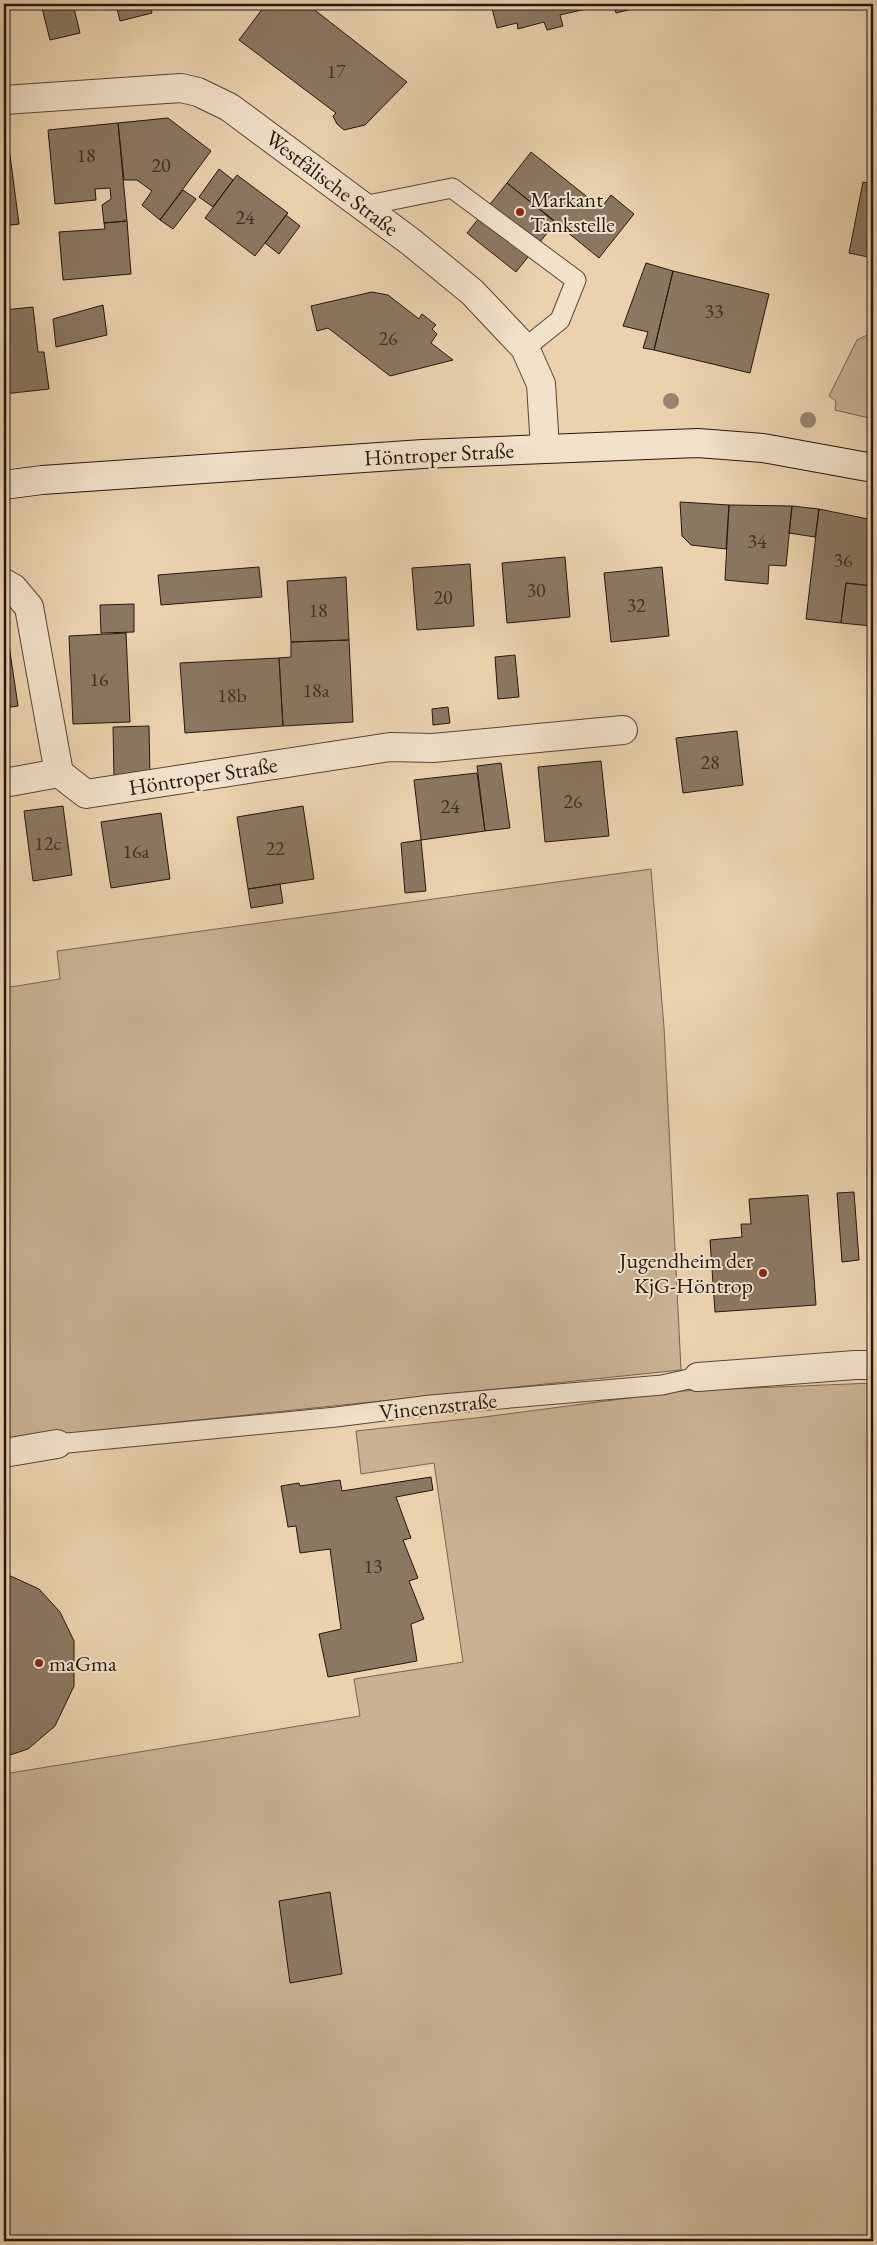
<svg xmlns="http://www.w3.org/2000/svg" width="877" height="2245" font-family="'EB Garamond',serif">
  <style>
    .green { fill: #c9b292; stroke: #766452 }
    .building { fill: #8b7862; stroke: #241711 }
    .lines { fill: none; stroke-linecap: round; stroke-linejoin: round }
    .lane-casing { stroke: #564638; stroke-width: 21 }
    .street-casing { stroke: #564638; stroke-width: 30 }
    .secondary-casing { stroke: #241711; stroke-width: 30 }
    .lane { stroke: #f2e2ca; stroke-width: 19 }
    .street { stroke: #f2e2ca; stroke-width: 28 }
    .secondary { stroke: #f2e2ca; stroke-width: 28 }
    .tree { fill: #99856d }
    .poi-dot { fill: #8f2418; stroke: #f2e2ca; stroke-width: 2 }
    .labels { text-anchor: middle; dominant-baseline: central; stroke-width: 4; stroke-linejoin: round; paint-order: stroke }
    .number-label { font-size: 20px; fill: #3e2f25 }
    .street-label { font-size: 22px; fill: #241711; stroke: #f2e2ca }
    .poi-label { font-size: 22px; fill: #241711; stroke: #f2e2ca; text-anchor: start }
  </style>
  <rect width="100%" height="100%" fill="#ebd2ad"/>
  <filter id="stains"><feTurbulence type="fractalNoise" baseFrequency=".004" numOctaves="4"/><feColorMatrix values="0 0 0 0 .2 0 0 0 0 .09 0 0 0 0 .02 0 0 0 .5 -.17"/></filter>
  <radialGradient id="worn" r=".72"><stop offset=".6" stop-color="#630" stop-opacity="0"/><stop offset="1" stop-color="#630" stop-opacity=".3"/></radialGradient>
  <!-- green -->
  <path class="green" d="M873,332V419L835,410L836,401L829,396L857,340Z
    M651,869L664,1027L681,1370L4,1440V988L60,979L57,951Z
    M873,1383V2241H4V1774L360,1716L354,1679L463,1662L434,1463L361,1474L356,1431L484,1417L682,1391Z"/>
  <!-- building -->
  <path class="building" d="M41,4H73L80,33L50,40Z
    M116,4H150L152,13L120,21Z
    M266,4H307L407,82L365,125L344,130L337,124L333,116L336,113L239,40Z
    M491,4H585L586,9L560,15L563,26L547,30L544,22L518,29L517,23L497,28Z
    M585,4H606L586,9Z
    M614,4H631L632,9L616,13Z
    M168,118L211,151L160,220L142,205L152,191L137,180H124L118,123Z
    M118,123L127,221L104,223L102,205L111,199L110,188L95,189L96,200L55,204L48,130Z
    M531,152L601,208L611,195L634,214L599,258L507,183Z
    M4,155H10L19,224L4,226Z
    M219,169L233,180L213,207L199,197Z
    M237,175L288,213L255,256L205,218Z
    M863,182L873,184V258L849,253Z
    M507,183L556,222L516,272L467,233Z
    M183,190L196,199L173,229L160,220Z
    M286,215L300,226L279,254L265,243Z
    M127,221L131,274L63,280L59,232L105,229L104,223Z
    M646,263L673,271L654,350L643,348L648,332L623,326Z
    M673,271L769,294L750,373L654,350Z
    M372,292L388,295L419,319L422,314L436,325L432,329L437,334L431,343L453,360L390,376L328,328L317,331L311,306Z
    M103,305L107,335L56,347L53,319Z
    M33,307L38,352H44L49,389L4,394V310Z
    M680,502L729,505L726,549L691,545L682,536Z
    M729,505L792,506L786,566L769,565L768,584L725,580Z
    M792,506L819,509L815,537L789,533Z
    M819,509L873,520V586L846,583L841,623L806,619Z
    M565,557L570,617L507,623L502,563Z
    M470,564L474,626L417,630L412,568Z
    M259,567L262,597L161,605L158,575Z
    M662,567L669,636L611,642L604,573Z
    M346,577L349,640L291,642L287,581Z
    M846,583L873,586L871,626L841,623Z
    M134,604V632L101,633L100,605Z
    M4,611L18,706L4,708Z
    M126,633L130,722L73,724L69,636Z
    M349,640L353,722L283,726L279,658L291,657V642Z
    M515,655L519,697L498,699L495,657Z
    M279,658L283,726L185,733L180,663Z
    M448,707L450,723L433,725L432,709Z
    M149,726L150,777H114L113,727Z
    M737,731L743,785L683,793L676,738Z
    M601,761L609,836L545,842L538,767Z
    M501,763L510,828L485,831L477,766Z
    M477,773L485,831L421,840L414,780Z
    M63,806L72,875L33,881L24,811Z
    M303,806L314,879L248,889L237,817Z
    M161,813L170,879L111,888L101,822Z
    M421,840L426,891L405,893L401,843Z
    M280,884L283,903L251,908L248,889Z
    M854,1192L859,1260L842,1262L837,1193Z
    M808,1195L816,1305L715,1312L710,1240L742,1237L741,1224H751L749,1199Z
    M431,1477L433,1490L396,1497L411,1538L403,1540L418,1578L409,1581L424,1619L411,1624L417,1661L328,1677L319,1634L341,1629L330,1549L300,1553L296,1526L288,1527L281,1486L299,1483L300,1486L340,1480L342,1491Z
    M4,1573L39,1589L60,1612L74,1641V1686L55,1726L28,1749L4,1757Z
    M330,1892L342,1974L290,1983L279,1901Z"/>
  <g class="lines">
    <!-- lane casing -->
    <g class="lane-casing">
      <path id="lane" d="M363,206L452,188L576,280L560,320L525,348
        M57,1444L336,1417L431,1405L662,1385L698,1377"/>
    </g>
    <!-- street casing -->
    <g class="street-casing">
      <path id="street" d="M4,100L181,88L198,92L229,107L411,242L472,292L525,348L541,384L545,448
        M4,583L13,588L29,607L59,773
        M4,783L59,773L86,794L390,747L433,748L623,730
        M698,1377L855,1365H873
        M4,1453L57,1444"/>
    </g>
    <!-- secondary casing -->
    <g class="secondary-casing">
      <path id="secondary" d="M4,485L42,480L423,454L698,443L763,448L873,468"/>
    </g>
    <!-- lane -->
    <use href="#lane" class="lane"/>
    <!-- street -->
    <use href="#street" class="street"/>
    <!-- secondary -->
    <use href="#secondary" class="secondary"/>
  </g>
  <!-- trees -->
  <g class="tree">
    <circle cx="671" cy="401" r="8"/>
    <circle cx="808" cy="420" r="8"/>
  </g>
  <!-- markers -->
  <g class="poi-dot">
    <circle cx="520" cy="212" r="5"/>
    <circle cx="763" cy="1273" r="5"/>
    <circle cx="39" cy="1663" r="5"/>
  </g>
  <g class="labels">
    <!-- number labels -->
    <g class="number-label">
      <text x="336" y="71">17</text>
      <text x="86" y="155">18</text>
      <text x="161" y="165">20</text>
      <text x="245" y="217">24</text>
      <text x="714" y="311">33</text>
      <text x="388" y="338">26</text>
      <text x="757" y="541">34</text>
      <text x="843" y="560">36</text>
      <text x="536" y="590">30</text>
      <text x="443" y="597">20</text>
      <text x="636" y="605">32</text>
      <text x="318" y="610">18</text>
      <text x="99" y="679">16</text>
      <text x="316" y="690">18a</text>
      <text x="232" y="695">18b</text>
      <text x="710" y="762">28</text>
      <text x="573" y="801">26</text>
      <text x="450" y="806">24</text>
      <text x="48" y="843">12c</text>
      <text x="275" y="848">22</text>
      <text x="136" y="851">16a</text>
      <text x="373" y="1566">13</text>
    </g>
    <!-- street labels -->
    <g class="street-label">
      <text transform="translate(332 183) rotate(37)">Westfälische Straße</text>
      <text transform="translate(439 454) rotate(-3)">Höntroper Straße</text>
      <text transform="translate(203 776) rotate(-9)">Höntroper Straße</text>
      <text transform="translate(438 1406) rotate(-6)">Vincenzstraße</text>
    </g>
    <!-- poi labels -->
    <g class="poi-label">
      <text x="530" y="199">Markant<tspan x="530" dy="25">Tankstelle</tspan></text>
      <text x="753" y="1260" text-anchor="end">Jugendheim der<tspan x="753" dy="25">KjG-Höntrop</tspan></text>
      <text x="49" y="1663">maGma</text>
    </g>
  </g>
  <!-- margin -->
  <rect width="877" height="2245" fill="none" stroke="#ebd2ad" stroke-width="20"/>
  <rect x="5" y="5" width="867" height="2235" fill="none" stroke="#241711" stroke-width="2.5"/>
  <rect x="10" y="10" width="857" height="2225" fill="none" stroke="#241711"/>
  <rect width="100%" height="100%" filter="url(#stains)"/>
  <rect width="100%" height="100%" fill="url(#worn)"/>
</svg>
